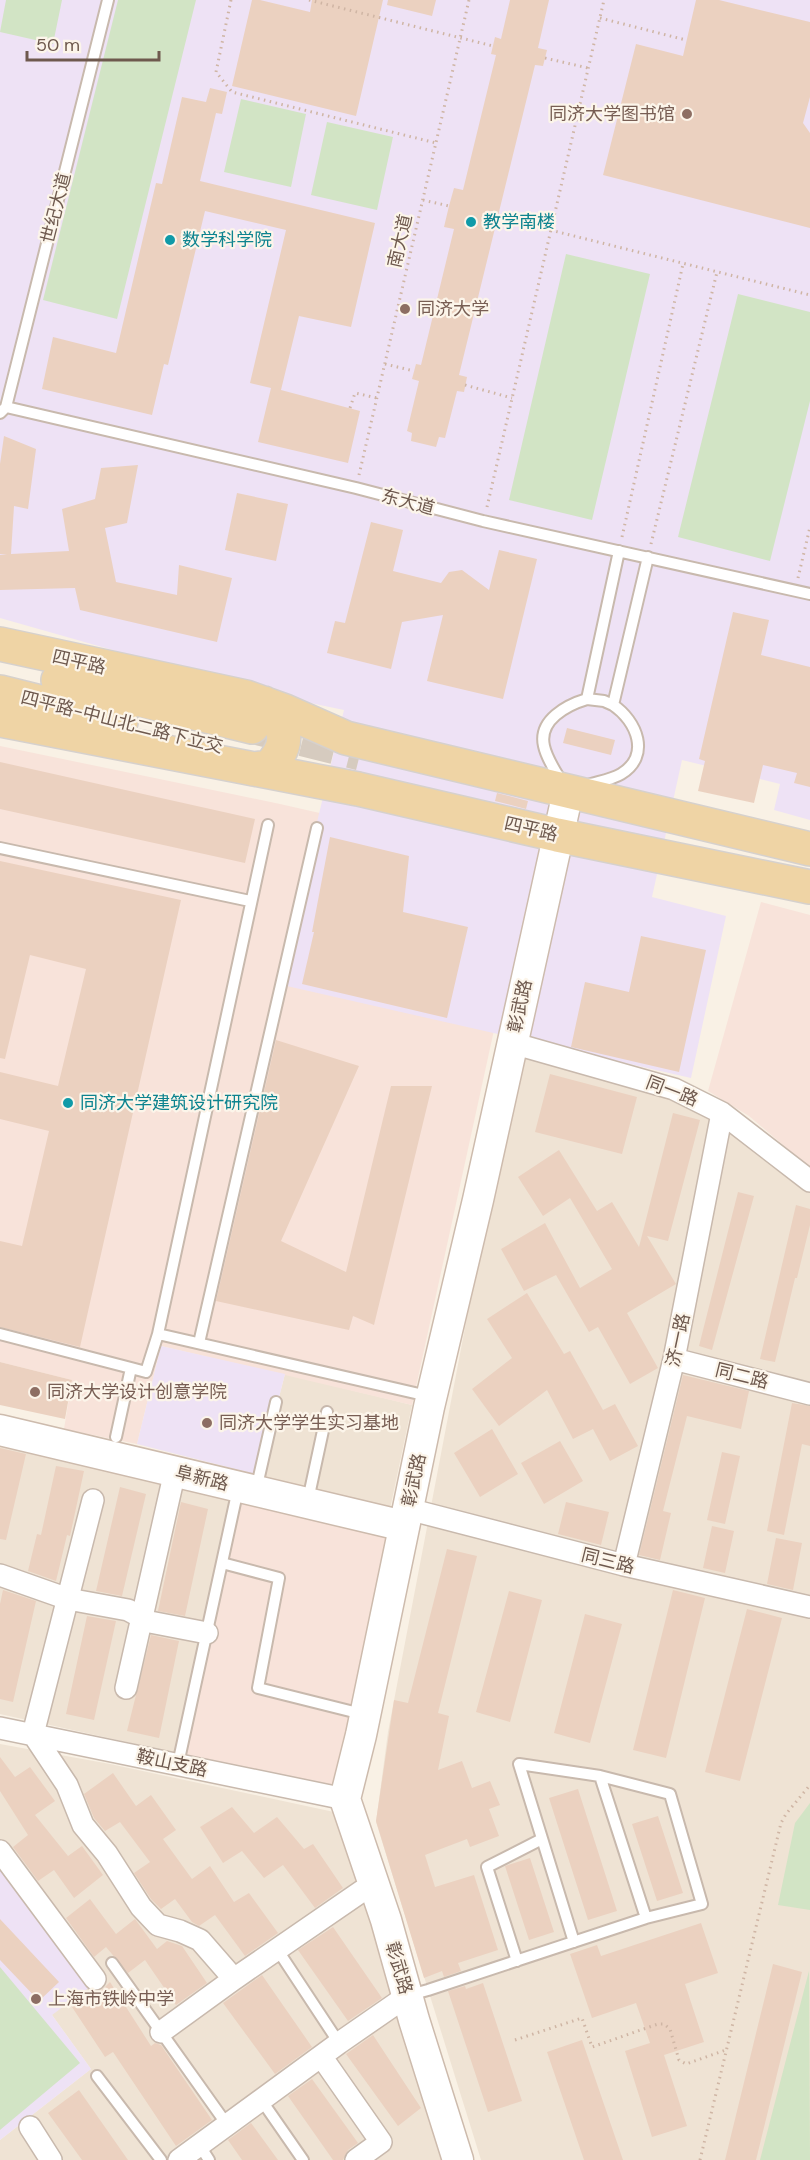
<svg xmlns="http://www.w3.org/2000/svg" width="810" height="2160" font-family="'DM Sans','Noto Sans SC',sans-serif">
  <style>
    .residential { fill: #efe3d4 }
    .commercial { fill: #f8e3da }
    .education { fill: #eee2f5 }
    .green { fill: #d2e4c5 }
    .building { fill: #ebd1c0 }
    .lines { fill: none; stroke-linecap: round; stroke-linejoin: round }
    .primary-tunnel { stroke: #d6cbbf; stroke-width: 33; stroke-dasharray: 33 16; stroke-linecap: butt }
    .lane-casing { stroke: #c8b9ad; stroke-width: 14 }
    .street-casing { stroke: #c8b9ad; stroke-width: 24 }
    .secondary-casing { stroke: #cdbbad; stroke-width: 33 }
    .primary-casing { stroke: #d6d1cd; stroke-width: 36 }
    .path { stroke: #cfb5a4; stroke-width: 3; stroke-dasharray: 1.5 4.5; stroke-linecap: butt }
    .lane { stroke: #fff; stroke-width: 10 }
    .street { stroke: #fff; stroke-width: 21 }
    .secondary { stroke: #fff; stroke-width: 30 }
    .primary { stroke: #efd4a5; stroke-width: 33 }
    .education-dot { fill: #8d6e63; stroke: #fcf5ea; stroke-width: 2 }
    .culture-dot { fill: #0f9aa8; stroke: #fcf5ea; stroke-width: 2 }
    .labels { text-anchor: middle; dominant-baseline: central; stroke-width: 4.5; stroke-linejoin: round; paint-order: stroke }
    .education-label { font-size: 18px; fill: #785e54; stroke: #fcf5ea; text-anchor: start }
    .street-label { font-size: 18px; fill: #6e594e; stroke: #fcf5ea }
    .culture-label { font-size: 18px; fill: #0d838f; stroke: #fcf5ea; text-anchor: start }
  </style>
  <rect width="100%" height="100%" fill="#f9f1e5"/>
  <!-- residential -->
  <path class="residential" d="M520,1039L675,1082L810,1175V2160H481L376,1822L388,1732Z
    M285,1374L412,1405L390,1509L259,1475Z
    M0,1441L237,1500L181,1754L0,1714Z
    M0,1744L110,1764L334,1812L366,1904L442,2160H0V2140L91,2069L52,2015L0,1856Z"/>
  <!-- commercial -->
  <path class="commercial" d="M0,746L280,804L531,861L412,1405L161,1346L137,1444L64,1429L72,1380L0,1362Z
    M761,902L810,915V1168L749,1116L708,1091Z
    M237,1500L390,1537L338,1786L181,1754Z"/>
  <!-- education -->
  <path class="education" d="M0,0H810V820L774,810L780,784L682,760L652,897L726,916L691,1078L278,984L344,710L267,694L0,618Z
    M161,1346L285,1374L259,1475L137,1444Z
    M0,1856L94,1984L52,2015L91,2069L0,2140Z"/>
  <!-- green -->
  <path class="green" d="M6,0H62L53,44L0,32Z
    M118,0H196L117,319L43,300Z
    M241,99L306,114L291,187L224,172Z
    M327,122L393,137L377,210L311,195Z
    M566,254L650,274L592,520L509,500Z
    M738,294L810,312V401L770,561L678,537Z
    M810,1803V1910L778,1905L795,1823Z
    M0,1967L80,2063L0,2130Z
    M809,1971L810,2160H760Z"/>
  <!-- building -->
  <path class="building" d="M252,0H260L310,12L312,0H383L356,116L232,86Z
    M388,0H436L432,16L387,5Z
    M510,0H549L538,48L547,50L543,66L535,65L459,375L467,377L464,392L457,391L445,438L439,437L436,447L411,441L412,433L407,431L419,381L412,379L416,364L421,365L454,229L444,227L449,206L454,188L463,190L496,55L491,54L495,37L501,39Z
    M696,0H719L810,22V97L803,123L810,133V228L603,175L636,44L683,56Z
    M210,88L227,92L222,114L216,113L200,181L375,223L351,327L299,316L281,390L360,411L348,463L258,442L271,388L250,383L286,230L205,211L168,365L164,364L152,415L42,389L53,337L116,353L156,183L162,184L182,97L206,102Z
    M4,436L36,449L28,509L14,506L11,554L69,551L62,509L95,499L101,468L138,465L127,523L105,528L116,582L177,595L179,565L232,578L217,642L80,610L75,588L0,590V555L7,554H0V464Z
    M237,493L288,504L276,561L225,550Z
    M371,522L403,530L393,571L441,583L449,572L462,570L489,590L499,550L537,559L503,699L427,681L443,615L402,622L391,669L327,653L335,621L345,623Z
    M733,612L769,620L761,655L810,667V787L794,783L797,773L763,765L754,803L698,791L705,761L699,759Z
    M567,728L615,740L611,755L563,743Z
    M0,762L255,819L245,863L0,809Z
    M497,793L528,801L526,809L495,801Z
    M330,837L409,856L403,912L468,927L447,1018L302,984L314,932H312Z
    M0,861L181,900L80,1347L0,1327V1241L22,1246L49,1131L0,1119V1072L58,1086L86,969L30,955L5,1059L0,1058Z
    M641,936L706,950L679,1072L571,1047L585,982L629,992Z
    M276,1040L359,1066L281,1241L346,1272L391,1086H432L374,1325L353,1316L349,1330L216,1301Z
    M550,1074L637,1097L622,1154L535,1132Z
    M673,1113L700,1120L668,1241L647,1236L676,1284L627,1313L658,1368L630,1384L598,1327L589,1332L556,1275L524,1291L501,1249L545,1223L580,1288L612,1269L570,1198L543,1216L518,1177L559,1150L597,1211L612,1202L639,1247Z
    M738,1192L754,1196L712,1350L699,1346Z
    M796,1205L810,1209V1225L797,1278H795L775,1362L760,1359Z
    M527,1293L564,1354L570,1351L603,1410L615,1404L638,1446L610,1461L593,1429L573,1439L547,1390L499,1426L472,1389L512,1358L487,1319Z
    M0,1362L72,1380L65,1419L0,1405Z
    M683,1375L749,1391L741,1429L687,1416L663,1511L671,1513L660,1560L639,1555Z
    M792,1403L810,1406V1446L802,1444L784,1535L767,1531Z
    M492,1429L518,1474L480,1497L454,1453Z
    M560,1441L583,1481L544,1504L521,1463Z
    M0,1448L26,1454L6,1540L0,1539Z
    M722,1452L740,1456L725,1524L707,1520Z
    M56,1466L84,1471L70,1536L67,1535L56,1581L28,1571L37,1534L41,1535Z
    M120,1487L146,1494L122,1596L96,1591Z
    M181,1502L208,1509L185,1616L158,1611Z
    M566,1502L609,1512L601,1545L558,1534Z
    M712,1526L734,1531L725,1573L703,1568Z
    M776,1538L802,1543L793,1590L767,1584Z
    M447,1549L477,1556L438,1713L449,1716L438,1770L462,1761L472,1788L490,1781L500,1805L489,1809L499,1836L470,1847L467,1839L425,1855L435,1887L474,1875L498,1950L458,1963L461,1971L444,1977L442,1971L424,1978L376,1821L394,1700L408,1703Z
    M3,1590L36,1601L13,1702L0,1699V1604Z
    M673,1590L705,1598L666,1758L633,1750Z
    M509,1591L542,1600L510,1722L476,1712Z
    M747,1609L782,1618L740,1781L705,1772Z
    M585,1614L622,1624L590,1743L554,1733Z
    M87,1616L116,1621L94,1720L66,1714Z
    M151,1635L179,1641L159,1738L127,1731Z
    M0,1757L15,1777L30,1767L55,1801L35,1815L68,1856L82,1846L103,1875L74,1898L54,1870L38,1881L13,1847L28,1835L0,1791Z
    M113,1773L136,1806L151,1795L176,1830L163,1839L192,1879L210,1866L234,1902L249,1893L278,1933L245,1956L215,1915L199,1926L192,1922L175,1899L161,1909L151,1899L134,1873L150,1862L120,1822L105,1831L94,1818L84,1794Z
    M578,1789L617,1911L588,1920L549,1798Z
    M232,1807L254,1833L277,1817L304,1849L313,1844L343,1888L315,1908L283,1865L264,1878L242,1851L223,1863L200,1827Z
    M658,1816L683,1893L657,1901L632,1824Z
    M530,1858L554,1932L529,1940L505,1866Z
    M90,1899L116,1934L135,1919L157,1949L167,1941L182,1946L207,1983L176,2005L145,1960L128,1973L106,1947L94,1957L66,1918Z
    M0,1919L59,1982L39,2001L0,1960Z
    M701,1923L718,1973L685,1984L704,2042L664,2055L687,2126L652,2137L625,2051L650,2043L636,2003L592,2018L570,1954L597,1945L601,1956Z
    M333,1927L382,1998L348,2021L298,1950Z
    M773,1964L802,1972L756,2160H725Z
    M262,1975L312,2047L275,2074L223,2003Z
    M110,1982L151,2046L155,2043L161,2045L212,2120L176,2146L113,2052L105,2057L72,2007L95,1992L102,1990Z
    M483,1983L522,2101L488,2112L448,1991L465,1986L466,1989Z
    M373,2035L421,2108L398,2126L346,2054Z
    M582,2040L623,2160H584L547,2052Z
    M312,2079L358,2143L348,2150L343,2160H333L288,2096Z
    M79,2090L128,2160H82L48,2113Z
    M251,2123L278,2160H242L228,2140Z"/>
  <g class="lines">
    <!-- primary-tunnel -->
    <path class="primary-tunnel" d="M255,728L360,754"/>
    <!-- lane casing -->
    <g class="lane-casing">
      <path id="lane" d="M6,407L356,488L483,521L810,594
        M0,413L6,407L108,0
        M587,699L604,701L613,705
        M563,784C556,772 547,760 544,746C538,720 567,705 587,699L619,551
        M585,786C596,782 611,780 621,774C651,756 637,721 613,705L648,557
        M268,825L158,1334L428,1396
        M0,848L250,901
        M0,1334L131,1368L116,1437
        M199,1343L317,828
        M131,1368L146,1372L158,1334
        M256,1490L276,1402
        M308,1500L327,1412
        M222,1563L279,1578L258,1688L362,1714
        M178,1764L238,1489
        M600,1776L670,1794L702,1904L646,1918
        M277,1949L339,2043
        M517,1961L487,1867L542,1839
        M112,1963L228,2126
        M410,1995L428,1990L646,1918L600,1776L519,1764L574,1942
        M97,2076L161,2160
        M262,2101L303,2160
        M200,2146L209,2160"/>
    </g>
    <!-- street casing -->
    <g class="street-casing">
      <path id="street" d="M512,1043L674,1089L722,1113L810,1181
        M674,1359L810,1394
        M93,1500L33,1734L67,1785L83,1825L107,1854L141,1907L158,1925L180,1931L200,1940L234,1979L362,1891
        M408,1509L624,1565L810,1607
        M624,1565L674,1359L722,1113
        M0,1575L68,1599L128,1610L150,1622L207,1633
        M126,1688L175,1471
        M0,1728L345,1799
        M0,1851L95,1979
        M161,2032L234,1979
        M321,2056L381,2142L356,2160
        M30,2127L51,2160
        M179,2160L339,2043L407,1996"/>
    </g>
    <!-- secondary casing -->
    <g class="secondary-casing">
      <path id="secondary" d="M0,1430L404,1526
        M458,2160L414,2020L386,1920L345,1799L361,1735L429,1407L478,1200L568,792"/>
    </g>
    <!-- primary casing -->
    <g class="primary-casing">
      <path id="primary" d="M0,644L246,697L285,711L346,738L810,849
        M58,680L252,727
        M0,692L121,722
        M0,720L358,789L557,835L810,887
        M253,769L269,767C293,742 285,726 264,703"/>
    </g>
    <!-- path -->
    <path class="path" d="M231,0L216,72L232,92L436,143
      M309,0L493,46
      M600,18L686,40
      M545,58L588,68
      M423,200L449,206
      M498,217L810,295
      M385,364L414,371
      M465,385L512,398
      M350,408L355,393L377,398
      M359,475L469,0
      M487,507L604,0
      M622,537L683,264
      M651,544L717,272
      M798,578L810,527
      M515,2040L582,2018L592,2047L658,2024H664L670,2029L679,2060L686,2064L726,2050
      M700,2160L781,1823L786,1814L810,1785"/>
    <!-- lane -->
    <use href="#lane" class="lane"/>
    <!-- street -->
    <use href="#street" class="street"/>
    <!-- secondary -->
    <use href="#secondary" class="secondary"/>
    <!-- primary -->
    <use href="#primary" class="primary"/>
  </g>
  <!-- markers -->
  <g class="education-dot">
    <circle cx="687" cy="114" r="6"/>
    <circle cx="405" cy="309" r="6"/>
    <circle cx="35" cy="1392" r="6"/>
    <circle cx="207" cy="1423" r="6"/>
    <circle cx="36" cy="1999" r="6"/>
  </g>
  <g class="culture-dot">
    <circle cx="471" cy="222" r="6"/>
    <circle cx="170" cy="240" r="6"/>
    <circle cx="68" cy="1103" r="6"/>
  </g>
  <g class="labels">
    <!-- education labels -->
    <g class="education-label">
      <text x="675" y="114" text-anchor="end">同济大学图书馆</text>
      <text x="417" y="309">同济大学</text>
      <text x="47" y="1392">同济大学设计创意学院</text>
      <text x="219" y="1423">同济大学学生实习基地</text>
      <text x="48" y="1999">上海市铁岭中学</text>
    </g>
    <!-- street labels -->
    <g class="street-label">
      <text transform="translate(56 208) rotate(-76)">世纪大道</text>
      <text transform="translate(400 241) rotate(-77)">南大道</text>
      <text transform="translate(408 502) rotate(15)">东大道</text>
      <text transform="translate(79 662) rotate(13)">四平路</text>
      <text transform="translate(122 722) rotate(14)">四平路-中山北二路下立交</text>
      <text transform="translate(531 829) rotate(13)">四平路</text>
      <text transform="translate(520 1006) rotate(-78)">彰武路</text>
      <text transform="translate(672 1091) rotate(21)">同一路</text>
      <text transform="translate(678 1340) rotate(-78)">济一路</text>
      <text transform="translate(742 1376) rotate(14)">同二路</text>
      <text transform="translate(202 1478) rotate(14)">阜新路</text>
      <text transform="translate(414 1480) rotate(-78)">彰武路</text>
      <text transform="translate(608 1561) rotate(14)">同三路</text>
      <text transform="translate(172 1763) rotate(12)">鞍山支路</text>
      <text transform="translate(399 1968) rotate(74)">彰武路</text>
    </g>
    <!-- culture labels -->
    <g class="culture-label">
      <text x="483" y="222">教学南楼</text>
      <text x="182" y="240">数学科学院</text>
      <text x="80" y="1103">同济大学建筑设计研究院</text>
    </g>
  </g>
  <!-- scale -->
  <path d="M27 51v9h132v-9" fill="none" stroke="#6e594e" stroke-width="3"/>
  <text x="36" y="51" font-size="18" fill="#6e594e" stroke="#fcf5ea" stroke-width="4.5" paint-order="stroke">50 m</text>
</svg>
